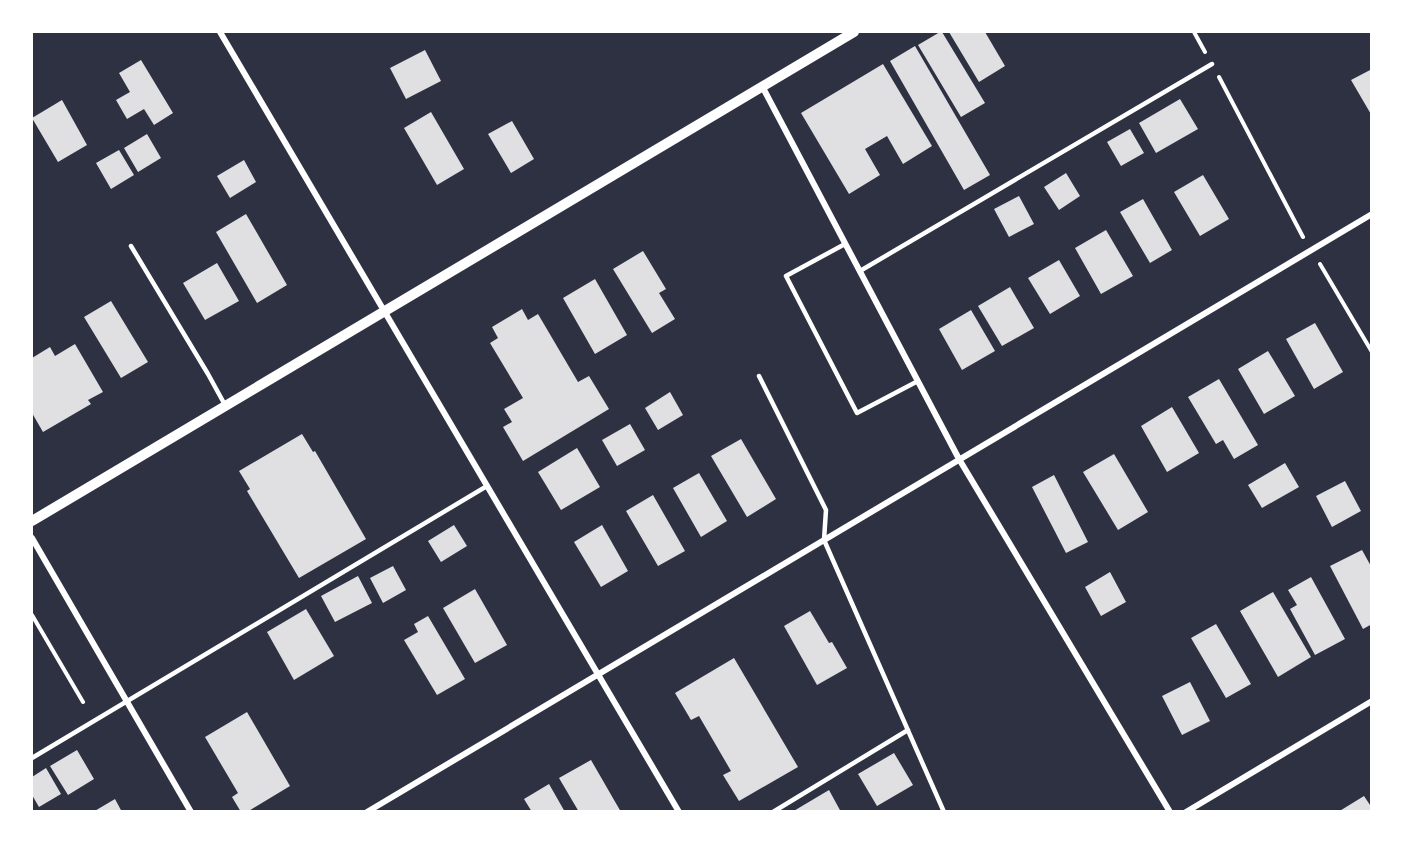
<svg xmlns="http://www.w3.org/2000/svg" width="1403" height="843" font-family="'Fira Sans Condensed',sans-serif">
  <style>
    .building { fill: #e0e0e3 }
    .lines { fill: none; stroke-linecap: round; stroke-linejoin: round }
    .path { stroke: #fff; stroke-width: 4 }
    .service { stroke: #fff; stroke-width: 4.5 }
    .minor { stroke: #fff; stroke-width: 6 }
    .tertiary { stroke: #fff; stroke-width: 10 }
  </style>
  <rect width="100%" height="100%" fill="#2d3142"/>
  <!-- building -->
  <path class="building" d="M940,32H942L985,103L961,117L918,45Z
    M949,32H985L1005,66L979,82Z
    M915,46L990,175L964,190L890,61Z
    M425,50L441,81L406,99L390,68Z
    M141,60L173,113L154,125L144,109L127,119L116,100L130,92L119,73Z
    M883,64L932,146L903,164L887,136L865,149L880,175L849,194L801,113Z
    M1372,69V116L1351,80Z
    M1180,99L1198,129L1156,153L1139,123Z
    M62,100L87,145L58,162L32,118Z
    M431,112L464,169L437,185L404,128Z
    M512,121L534,159L511,173L488,134Z
    M1130,129L1144,153L1121,166L1107,142Z
    M147,134L161,158L138,172L124,148Z
    M119,150L134,175L111,189L96,163Z
    M244,160L256,182L230,198L217,176Z
    M1066,173L1080,196L1059,210L1044,187Z
    M1203,175L1229,219L1200,236L1174,192Z
    M1019,196L1034,224L1009,237L994,209Z
    M1143,199L1172,250L1150,263L1120,212Z
    M246,214L287,285L257,303L216,232Z
    M1106,230L1133,276L1101,294L1075,248Z
    M643,251L666,289L659,293L675,319L652,333L613,269Z
    M1059,260L1080,296L1050,314L1028,278Z
    M217,263L239,301L205,320L183,283Z
    M595,279L627,335L595,354L563,298Z
    M1010,287L1034,328L1002,346L978,306Z
    M111,301L148,362L121,378L84,317Z
    M522,309L528,320L538,314L578,382L589,376L609,409L523,461L503,427L512,422L504,409L523,398L490,343L498,338L492,327Z
    M971,310L995,351L962,370L939,329Z
    M1315,323L1343,372L1314,389L1286,339Z
    M75,344L103,392L88,400L91,404L43,432L32,413V369L33,368L32,364V358L50,347L55,356Z
    M1268,351L1295,396L1264,414L1238,369Z
    M1219,379L1258,445L1234,459L1223,440L1216,444L1188,397Z
    M670,392L683,415L658,430L645,408Z
    M1172,407L1199,453L1167,472L1141,426Z
    M630,424L645,450L617,466L602,440Z
    M302,434L313,452L315,451L366,539L299,578L247,491L250,489L239,471Z
    M741,439L776,499L747,517L711,456Z
    M577,448L600,487L561,510L538,472Z
    M1114,454L1148,512L1118,530L1083,472Z
    M1285,463L1299,487L1262,508L1248,485Z
    M699,473L727,521L701,537L673,488Z
    M1054,475L1088,542L1066,553L1032,487Z
    M1345,481L1361,511L1332,527L1316,496Z
    M653,495L685,551L658,566L626,511Z
    M454,525L467,546L441,562L428,541Z
    M602,525L628,571L601,587L574,542Z
    M1362,550L1372,568V624L1363,629L1330,566Z
    M393,566L406,590L383,603L370,578Z
    M1110,572L1126,602L1101,616L1085,587Z
    M358,576L372,603L335,622L321,596Z
    M1311,577L1345,639L1315,655L1290,609L1297,605L1288,590Z
    M475,589L507,645L475,663L443,608Z
    M1273,592L1311,657L1278,677L1240,611Z
    M306,609L334,656L294,680L267,632Z
    M810,611L829,643L832,642L847,668L817,685L784,626Z
    M428,616L465,679L437,695L404,640L418,632L414,624Z
    M1216,624L1251,684L1226,698L1191,638Z
    M734,658L798,767L739,801L723,775L731,771L699,716L691,720L675,693Z
    M1190,682L1210,721L1182,735L1162,696Z
    M247,712L290,786L247,812H241L232,797L238,793L205,737Z
    M77,750L94,779L68,795L50,766Z
    M894,753L913,785L877,806L858,774Z
    M591,760L621,812H579L559,778Z
    M46,768L61,794L39,807L32,795V777Z
    M549,784L565,812H532L524,799Z
    M829,790L841,812H792Z
    M1364,796L1372,808V812H1338Z
    M115,799L122,812H93Z"/>
  <g class="lines">
    <!-- path -->
    <path class="path" d="M1194,32L1205,52
      M1219,77L1303,237
      M1320,264L1372,352
      M32,615L83,702"/>
    <!-- service -->
    <path class="service" d="M845,244L786,276L857,413L918,381
      M131,246L208,374L225,405
      M860,271L1212,64
      M759,376L826,510L824,540L944,812
      M32,758L487,486
      M773,812L908,730"/>
    <!-- minor -->
    <path class="minor" d="M220,32L679,812
      M762,86L959,459L1170,812
      M32,538L191,812
      M367,812L1372,214
      M1186,812L1372,701"/>
    <!-- tertiary -->
    <path class="tertiary" d="M32,521L854,32"/>
  </g>
  <!-- border -->
  <rect width="1403" height="843" fill="none" stroke="#ffffff" stroke-width="66"/>
</svg>
